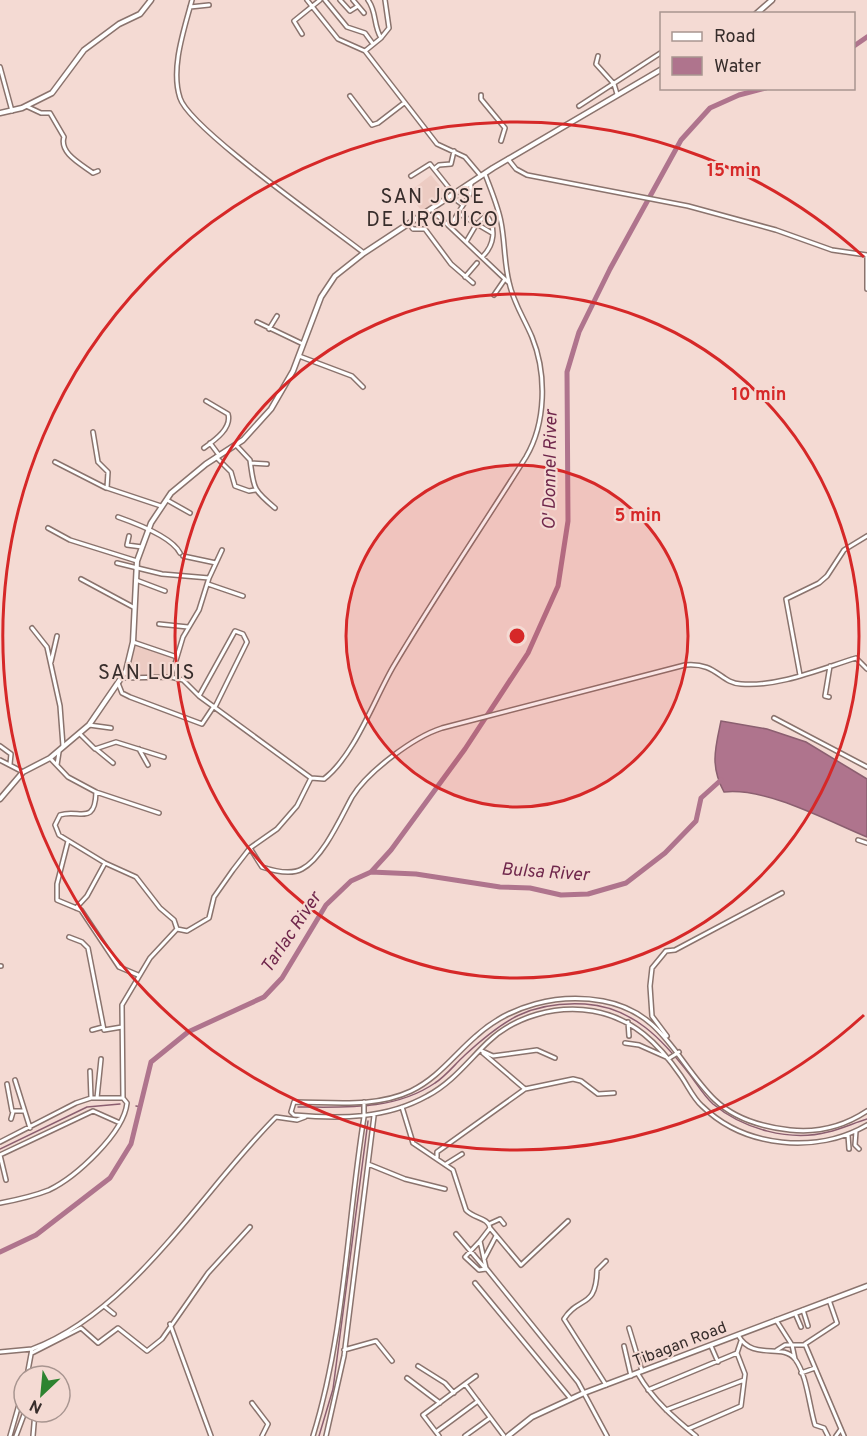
<svg xmlns="http://www.w3.org/2000/svg" width="867" height="1436" font-family="Overpass,sans-serif">
  <style>
    .built { fill: #eccbc2 }
    .water { fill: #af748d; stroke: #8b5f70; stroke-width: 1.5 }
    .lines { fill: none; stroke-linecap: round; stroke-linejoin: round }
    .stream { stroke: #8b5f70; stroke-width: 1.5 }
    .river { stroke: #af748d; stroke-width: 5 }
    .minor-casing { stroke: #8a736d; stroke-width: 6 }
    .tertiary-casing { stroke: #8a736d; stroke-width: 7 }
    .secondary-casing { stroke: #8a736d; stroke-width: 7 }
    .minor { stroke: #fff; stroke-width: 3 }
    .tertiary { stroke: #fff; stroke-width: 4 }
    .secondary { stroke: #fff; stroke-width: 4 }
    .ring { fill: none; stroke: #d62828; stroke-width: 3 }
    .labels { text-anchor: middle; dominant-baseline: central; stroke-width: 4.5; stroke-linejoin: round; paint-order: stroke }
    .street-label { font-size: 16px; fill: #372d2b; stroke: #f4dad3 }
    .water-label { font-size: 18px; font-style: italic; fill: #6f264b; stroke: #f4dad3 }
    .quarter-label { font-size: 20px; letter-spacing: 1.5px; fill: #372d2b; stroke: #f4dad3 }
    .centre { fill: #d62828; stroke: #f4dad3; stroke-width: 3 }
    .ring-label { font-size: 18px; text-anchor: middle; font-weight: bold; fill: #d62828; stroke: #f4dad3; stroke-width: 4.5; stroke-linejoin: round; paint-order: stroke }
  </style>
  <rect width="100%" height="100%" fill="#f4dad3"/>
  <!-- built -->
  <path class="built" d="M431,175L449,197L423,213L408,193Z
    M136,645L174,658L170,676L128,675Z"/>
  <!-- water -->
  <path class="water" d="M721,721L767,729L806,742L867,779V837C828,821 766,787 724,792C710,766 715,749 721,721Z"/>
  <g class="lines">
    <!-- stream -->
    <path class="stream" d="M136,1106L141,1107
      M298,1107C344,1107 394,1111 435,1083C446,1076 455,1064 465,1055C503,1020 530,1001 585,1004C633,1007 663,1040 690,1075C697,1084 704,1096 713,1104C743,1129 790,1142 828,1132C841,1129 854,1123 867,1119
      M0,1149L87,1107L120,1104
      M319,1436L333,1389L368,1121"/>
    <!-- river -->
    <path class="river" d="M854,46L867,37
      M371,872L416,874L500,887L530,888L561,895L588,894L626,883L665,853L696,821L701,798L721,780
      M0,1252L36,1235L110,1178L131,1144L151,1062L188,1032L264,997L282,978L326,905L351,881L371,872L391,850L465,749L528,653L558,586L568,521L567,372L579,332L610,269L681,140L710,108L739,95L766,88"/>
    <!-- minor casing -->
    <g class="minor-casing">
      <path id="minor" d="M192,0C185,27 170,68 180,98C189,128 331,227 364,253
        M307,0L338,39L365,51L381,38C373,25 377,12 368,0
        M325,0L347,27L365,33L373,44
        M340,0L350,11L358,6
        M353,0L364,13
        M190,7L209,5
        M302,34L294,21L320,0
        M381,38L389,28L385,0
        M365,51L437,144L465,157L481,176
        M598,56L596,64L614,84L617,94
        M0,67L12,111
        M481,95V99L505,128L501,141
        M350,96L372,125L378,123L404,103
        M26,106L41,113H50L64,137C59,153 81,164 93,173L98,171
        M579,106L662,52
        M508,159L516,169L527,175L688,206L776,230L832,250L867,255
        M434,169L439,165L451,164L454,151
        M411,176L430,164L454,194
        M451,196L463,205
        M431,209L508,282
        M458,213L492,233
        M422,215L438,216
        M409,224L413,229H425L451,264L473,283
        M450,226L470,194L471,183
        M466,242L476,225L486,215C497,228 494,245 483,256
        M867,255V289
        M465,277L477,263
        M494,295L505,279
        M257,322L303,344
        M269,329L277,316
        M299,356L352,376L363,387
        M93,432L98,462L108,472L107,488L161,506
        M210,443L219,455
        M236,445L250,460C254,488 252,489 275,508
        M204,448C215,440 232,428 228,414L206,401
        M216,457L231,472L235,486L249,491L255,490
        M55,462L106,488
        M251,463L267,464
        M167,500L190,513
        M118,517C135,523 172,537 180,553
        M48,528L70,540L137,561
        M129,536L127,545L142,547
        M183,556L216,563
        M117,563L162,574L209,578
        M81,579L133,607
        M136,580L165,591
        M208,584L243,596
        M159,624L188,627
        M32,628L47,647L60,706L63,746
        M133,642L177,657
        M51,662L57,636
        M800,675L786,599L819,583L827,576L844,550L867,536
        M171,677L183,637L199,610L209,578L222,550
        M122,678L171,677L183,680L199,696L311,778L324,779C354,756 374,700 393,667C435,596 482,527 526,457C546,423 547,374 532,337C524,318 513,302 509,282C504,262 505,242 501,222C498,206 491,190 485,174
        M118,683L122,693L130,697L202,724L214,706
        M199,696L235,631L243,634L247,642L215,707
        M829,697L825,696L830,666
        M774,718L867,767
        M89,725L111,728
        M80,734L95,749L116,742L164,757
        M0,746L11,754L10,764
        M96,749L113,763
        M139,749L148,765
        M0,760L23,772
        M57,765L59,752
        M96,792L159,813
        M858,840L867,843
        M68,841L57,884V900L81,910L119,967L138,975
        M250,848L262,867C274,871 291,875 302,869C323,858 341,817 352,797C368,771 414,737 442,728L685,665C717,662 720,683 741,684C779,687 820,669 856,658L867,669
        M76,908L87,896L105,863
        M177,929L187,931L209,918L214,897L233,870L250,848L277,829L297,806L311,778
        M69,937L82,942L88,948L104,1030L122,1027
        M0,966H1
        M628,1022L629,1036
        M92,1030L103,1027
        M667,1036L652,1016L650,986L652,968L666,951L675,950L782,893
        M625,1043L639,1045L666,1057
        M480,1050L493,1056L537,1050L555,1058
        M483,1053L525,1089
        M668,1059L679,1052
        M90,1071L91,1098
        M15,1080L30,1128
        M7,1084L12,1111H23
        M97,1098L101,1059
        M402,1107L413,1143L453,1170L466,1210C474,1219 488,1217 490,1228L480,1241L486,1268L578,1382L607,1436
        M867,1111C843,1127 818,1133 790,1130C763,1127 736,1120 715,1100C677,1063 664,1012 603,1001C558,993 510,1005 476,1036C454,1055 438,1078 411,1091C375,1108 333,1102 294,1102L291,1112L294,1115C340,1119 386,1119 427,1096C452,1083 468,1061 488,1042C515,1016 556,1005 593,1011C633,1018 659,1044 681,1076C688,1086 693,1098 702,1106C745,1148 817,1154 867,1125
        M11,1119L13,1112
        M856,1131L855,1145L859,1149
        M848,1135L849,1149
        M0,1142L76,1103L91,1098H123
        M0,1155L93,1111L120,1123
        M0,1155L6,1180
        M437,1157V1152L525,1089L573,1079L581,1081L598,1094L614,1093
        M368,1164L405,1179L445,1189
        M446,1164L462,1154
        M0,1203C16,1200 34,1196 49,1190C76,1177 124,1133 127,1103L123,1098L122,1005L150,958L177,929L174,920L160,908L136,877L105,863L59,835L55,825L60,815C78,808 95,827 96,792L68,777L50,758
        M489,1224L500,1219L504,1224
        M490,1228L521,1265L568,1221
        M456,1234L484,1267
        M480,1241L465,1257L479,1270L486,1269
        M484,1259L496,1236
        M475,1283L571,1399
        M829,1300L837,1323L805,1344L844,1436
        M104,1306L114,1314
        M803,1310L808,1326
        M795,1313L801,1327
        M776,1320L792,1345H805
        M170,1324L211,1436
        M629,1328L642,1371
        M738,1335C753,1362 782,1342 795,1359C807,1375 809,1405 815,1425L824,1428L828,1436
        M624,1346L631,1376
        M711,1346L718,1362
        M344,1350L376,1341L392,1361
        M777,1350L785,1345H792L795,1359
        M0,1352L32,1349
        M32,1353L81,1328L98,1343L118,1328L147,1351L162,1339L208,1273L250,1227
        M418,1366L445,1383L454,1393
        M801,1373L815,1368
        M638,1374C653,1400 673,1417 696,1436
        M27,1376L32,1349C133,1311 202,1191 276,1117L297,1120L305,1117
        M407,1378L440,1403
        M465,1384L476,1376
        M606,1385L564,1319C579,1295 596,1310 597,1270L606,1261
        M648,1390L737,1353
        M252,1403L268,1424L262,1436
        M666,1410L744,1380
        M688,1429L741,1406L745,1374L737,1353L741,1341
        M436,1432L478,1401
        M10,1436L24,1387
        M16,1436L25,1412
        M33,1436L35,1412
        M313,1436C345,1333 347,1222 364,1117V1102
        M326,1436L344,1356L374,1116
        M439,1436L423,1415L465,1384L504,1436
        M465,1436L490,1418
        M836,1436L841,1429"/>
    </g>
    <!-- tertiary casing -->
    <g class="tertiary-casing">
      <path id="tertiary" d="M756,14L772,0
        M0,113L22,108L52,93L84,50L119,24L140,14L151,0
        M0,799L23,772L50,758L89,725L126,671L133,642L137,561L151,523L171,493L206,464L243,440L271,409L293,371L321,297L335,276L364,253L493,168L662,69"/>
    </g>
    <!-- secondary casing -->
    <g class="secondary-casing">
      <path id="secondary" d="M508,1436L532,1417L584,1393L867,1286"/>
    </g>
    <!-- minor -->
    <use href="#minor" class="minor"/>
    <!-- tertiary -->
    <use href="#tertiary" class="tertiary"/>
    <!-- secondary -->
    <use href="#secondary" class="secondary"/>
  </g>
  <!-- distance rings -->
  <circle cx="517" cy="636" r="171" fill="#d62828" fill-opacity=".12"/>
  <g class="ring">
    <circle cx="517" cy="636" r="171"/>
    <circle cx="517" cy="636" r="342"/>
    <path d="M864 1015A514 514 0 1 1 864 257"/>
  </g>
  <g class="labels">
    <!-- street labels -->
    <g class="street-label">
      <text transform="translate(680 1345) rotate(-21)">Tibagan Road</text>
    </g>
    <!-- water labels -->
    <g class="water-label">
      <text transform="translate(551 470) rotate(-89)">O' Donnel River</text>
      <text transform="translate(545 873) rotate(4)">Bulsa River</text>
      <text transform="translate(292 933) rotate(-56)">Tarlac River</text>
    </g>
    <!-- quarter labels -->
    <g class="quarter-label">
      <text x="433" y="198">SAN JOSE<tspan x="433" dy="23">DE URQUICO</tspan></text>
      <text x="147" y="674">SAN LUIS</text>
    </g>
  </g>
  <circle cx="517" cy="636" r="9" class="centre"/>
  <g class="ring-label">
    <text x="734" y="176">15 min</text>
    <text x="759" y="400">10 min</text>
    <text x="638" y="521">5 min</text>
  </g>
  <!-- legend -->
  <rect x="660" y="12" width="195" height="78" fill="#f4dad3" stroke="#a89590" stroke-width="1.5"/>
  <rect x="672" y="32" width="30" height="9" fill="#ffffff" stroke="#a89590" stroke-width="1.5"/>
  <text x="714" y="42" font-size="18" fill="#372d2b">Road</text>
  <rect x="672" y="57" width="30" height="18" fill="#af748d" stroke="#a89590" stroke-width="1.5"/>
  <text x="714" y="72" font-size="18" fill="#372d2b">Water</text>
  <!-- north arrow -->
  <g transform="translate(42 1394) rotate(206)"><circle r="28" fill="#f4dad3" stroke="#a89590" stroke-width="1.5"/>
  <path d="M0-4.5L10 22L0 15L-10 22Z" fill="#2d8330"/>
  <text y="-9" font-size="16" font-weight="bold" text-anchor="middle" fill="#372d2b">N</text>
  </g>
</svg>
